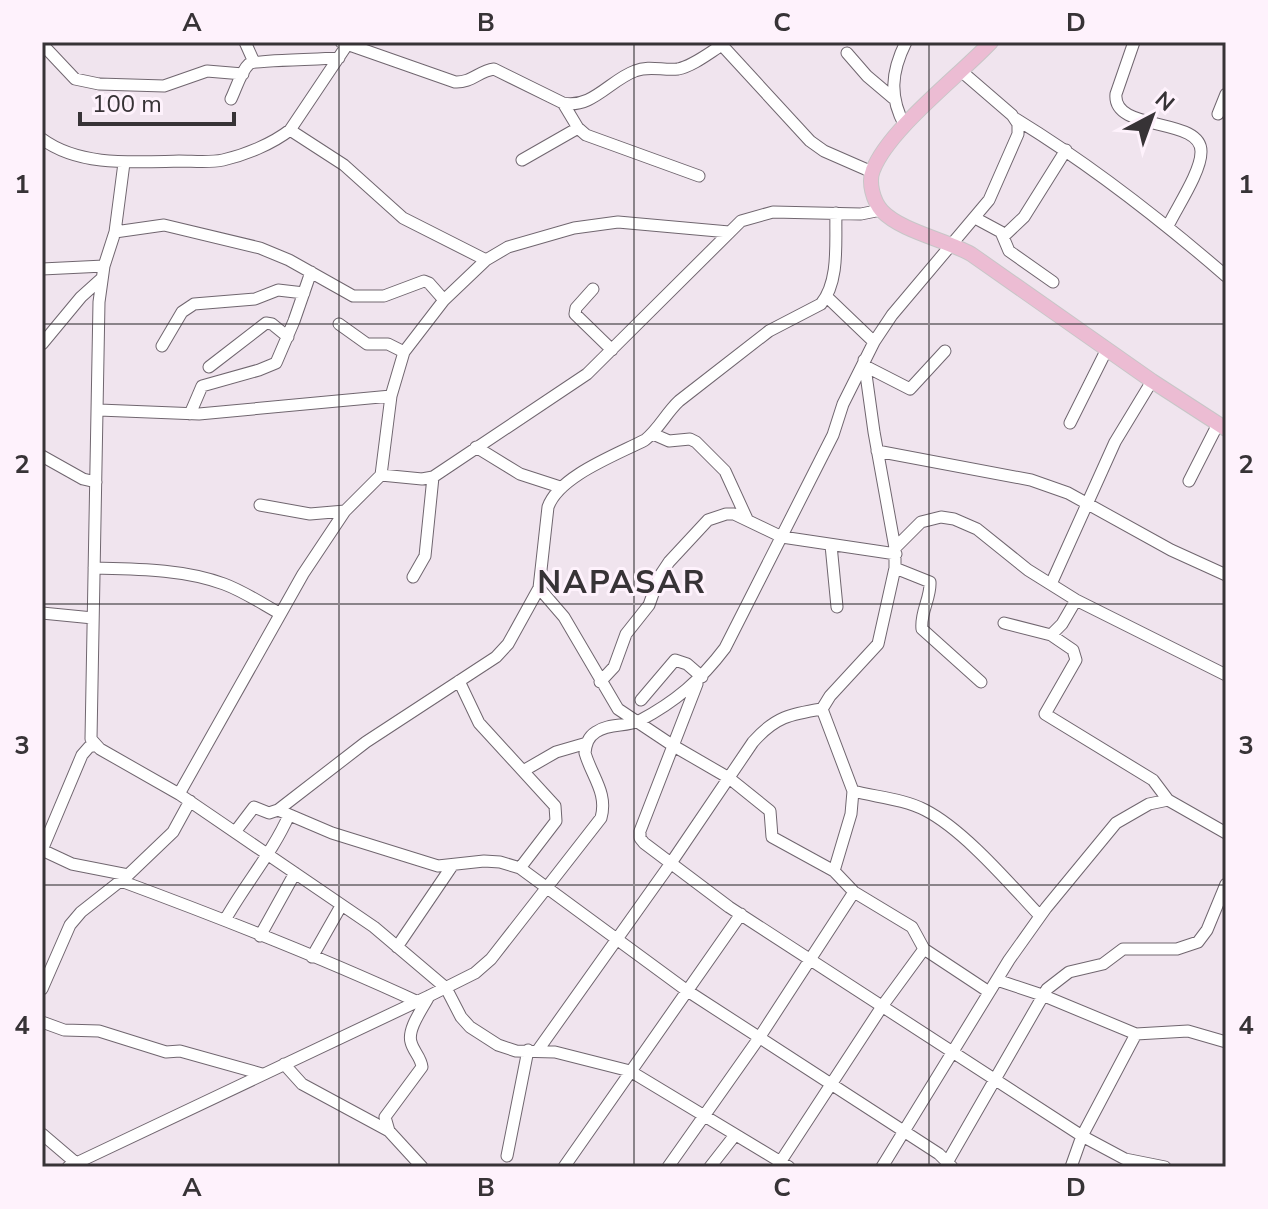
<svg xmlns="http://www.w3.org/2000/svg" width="1268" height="1209" font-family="'Nunito Sans',sans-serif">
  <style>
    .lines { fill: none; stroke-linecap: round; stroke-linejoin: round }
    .minor-casing { stroke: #70666f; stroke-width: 13 }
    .major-casing { stroke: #c7c6c7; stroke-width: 16 }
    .minor { stroke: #fff; stroke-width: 11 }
    .major { stroke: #ecbcd3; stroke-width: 14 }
    .grid { fill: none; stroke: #373336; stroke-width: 2; stroke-opacity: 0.55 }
    .labels { text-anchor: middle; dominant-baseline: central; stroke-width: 6; stroke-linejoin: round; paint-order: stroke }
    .district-label { font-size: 32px; font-weight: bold; letter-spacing: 2px; fill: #373336; stroke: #fef2fc }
    .neatline { fill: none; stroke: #373336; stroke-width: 3 }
    .grid-label { font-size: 26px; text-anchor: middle; font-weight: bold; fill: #373336 }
  </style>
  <rect width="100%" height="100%" fill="#f0e4ee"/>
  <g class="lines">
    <!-- minor casing -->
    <g class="minor-casing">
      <path id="minor" d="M245,42L254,62
        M341,42L455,82C471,83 479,71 494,69L563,103C592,109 610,80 635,71C649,65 664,71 678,69C693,66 709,53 722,45
        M719,42L810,141L824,151L872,172
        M1134,42L1116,94C1112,133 1202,116 1201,152C1201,172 1177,207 1168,226
        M42,44L75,79L99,84L164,86L207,71L243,74
        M847,53L867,76L893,98
        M231,99C236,89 241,71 249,64C254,60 326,59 339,58
        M563,103L578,128L586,135L699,176
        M1218,114L1226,94
        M1016,119C1091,165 1159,218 1226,276
        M905,126C889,97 891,72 906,42
        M290,130L344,165L403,218L486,260
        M42,139C80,167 135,162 179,161C193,161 209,163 223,160C245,155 272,144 290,130L347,45
        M522,160L578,128
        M124,163L115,232L104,266L99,302L91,739L100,749L179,794L374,927L446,988L461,1017L470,1027L498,1045L516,1051L555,1052L630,1071L789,1167
        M975,218L1001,232L1009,251L1053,282
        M115,232L164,225L260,248L289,260L353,296H384L424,281L429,283L444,300
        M1004,236L1024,217L1066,150
        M42,269L104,266
        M593,289L576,308L575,314L612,350
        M827,297L874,342
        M339,324L367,344H388L404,352
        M42,344L81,297L101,279
        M162,346L182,312L194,304L255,299L278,290L304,293
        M864,360L874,432L895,548V568L878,644L830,696L822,709L853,791L851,814L834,871L854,892L912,927L924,949L989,992
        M865,366L910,389L945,351
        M209,367L266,323L272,324L288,337
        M99,410L199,414L391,396
        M190,414L202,386L259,370L276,363L294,321L311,272
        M1070,423L1107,349
        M653,434L669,441L690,439L696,442L725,471L747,519
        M476,447L520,474L560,487
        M877,451L1031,480L1068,493L1171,550L1226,575
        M42,456L83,479L96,482
        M381,475L422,479L433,477L587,374L741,221L773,212L861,214L881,210
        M1189,481L1218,424
        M260,505L310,514L345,511
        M831,545L837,607
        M895,548L921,522L941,517L954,519L977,529L1028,570L1076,600L1226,675
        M94,568C137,569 184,569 224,584C243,591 261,603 279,613
        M895,568L930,582C931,598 920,612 922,629L981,682
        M413,577L425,556L433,477
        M1051,584L1115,442L1152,381
        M539,588L564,617L618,709L672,745L729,778L770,811L772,837L834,871
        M42,613L93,618
        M1004,623L1051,635L1062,624L1076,600
        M1051,635L1073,650L1076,660L1045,714L1153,780L1168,800
        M459,681L479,723L555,806L556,821L520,868
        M600,682L614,667L626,634L649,605L659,577L669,562L708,520L726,514H734L782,537L896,554
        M697,684L640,831V838L644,843L729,907L1082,1136L1125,1159L1165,1167
        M641,700L675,660L687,664L702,677
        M95,745L89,747L82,755L42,850L72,864L128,875
        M523,771L556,752L587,743
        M853,791C876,797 904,799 925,810C964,830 1009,883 1040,916
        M179,794L303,574L345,511L381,475L391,396L404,352L444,300L486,260L508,247L574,228L618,222L729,232
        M278,810L366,742L496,657L508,644L539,588L548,507C559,476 616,455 645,440C659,429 666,413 679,401L769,331L821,304C840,281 835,241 836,213
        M235,832L254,807L269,813L278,810L332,833L438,866L484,861L500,862L520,868L686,990L939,1154L952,1167
        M121,881C221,918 321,957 418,1002
        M225,920C245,884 273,852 289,815
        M260,936L295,873
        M397,947L452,866
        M312,957L341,906
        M997,980L1042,995L1136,1034L1188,1031L1226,1042
        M42,989L70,925L81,912L128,875L173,832L190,801
        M42,1022L64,1030L99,1031L166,1052L180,1051L262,1074
        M538,1050L671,863L753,742C775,717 790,714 822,709
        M284,1064L302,1084L389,1131
        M42,1134L76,1163
        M507,1156L528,1050
        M948,1161L1047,989L1069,972L1103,964L1123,949H1177L1198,942L1207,930L1226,884
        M68,1167L429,996L475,973L491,959L601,818C608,793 592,777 585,753C586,744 588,737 596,732C609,723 625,727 639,721C675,702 701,680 725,648L833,435L843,404L874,342L892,315L989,200L1018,134V124L1012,115L961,71
        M422,1167L389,1131L385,1117L422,1067C421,1057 413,1051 411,1042C407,1029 423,1008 429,996
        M564,1167L741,914
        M668,1167L759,1038L854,892
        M710,1167L735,1135
        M777,1167L883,1005L924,949
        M882,1167L1009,960L1046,908L1116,823L1149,804L1168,800L1226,833
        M1071,1167L1082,1136L1136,1034"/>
    </g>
    <!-- major casing -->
    <g class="major-casing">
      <path id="major" d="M991,42C959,76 889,129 873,170C868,182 873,201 882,211C901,231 946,240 971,254L1152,381L1226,429"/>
    </g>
    <!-- minor -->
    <use href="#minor" class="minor"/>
    <!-- major -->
    <use href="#major" class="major"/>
  </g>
  <!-- grid -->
  <path class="grid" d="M339,42V1167M634,42V1167M929,42V1167M42,324H1226M42,604H1226M42,885H1226"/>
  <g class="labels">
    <!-- district labels -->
    <g class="district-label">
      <text x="622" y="582">NAPASAR</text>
    </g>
  </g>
  <!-- border -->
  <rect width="1268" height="1209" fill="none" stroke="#fef2fc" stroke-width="88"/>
  <!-- north arrow -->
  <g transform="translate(1152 116) rotate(41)" stroke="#fef2fc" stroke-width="6" paint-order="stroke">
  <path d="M0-6L14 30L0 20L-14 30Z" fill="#373336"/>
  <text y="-12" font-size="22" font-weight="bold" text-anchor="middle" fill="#373336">N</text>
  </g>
  <!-- scale -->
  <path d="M80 112v12h154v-12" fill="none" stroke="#373336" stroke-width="4"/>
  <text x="92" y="112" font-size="24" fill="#373336" stroke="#fef2fc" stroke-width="6" paint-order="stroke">100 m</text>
  <rect x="44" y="44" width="1180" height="1121" class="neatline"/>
  <g class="grid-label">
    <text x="192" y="31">A</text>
    <text x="486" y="31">B</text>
    <text x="782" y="31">C</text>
    <text x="1076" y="31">D</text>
    <text x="22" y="193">1</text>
    <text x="1246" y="193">1</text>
    <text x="22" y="473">2</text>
    <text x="1246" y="473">2</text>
    <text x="22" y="754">3</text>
    <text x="1246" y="754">3</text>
    <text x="22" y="1034">4</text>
    <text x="1246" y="1034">4</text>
    <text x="192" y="1196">A</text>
    <text x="486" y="1196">B</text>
    <text x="782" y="1196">C</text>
    <text x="1076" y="1196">D</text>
  </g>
</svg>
